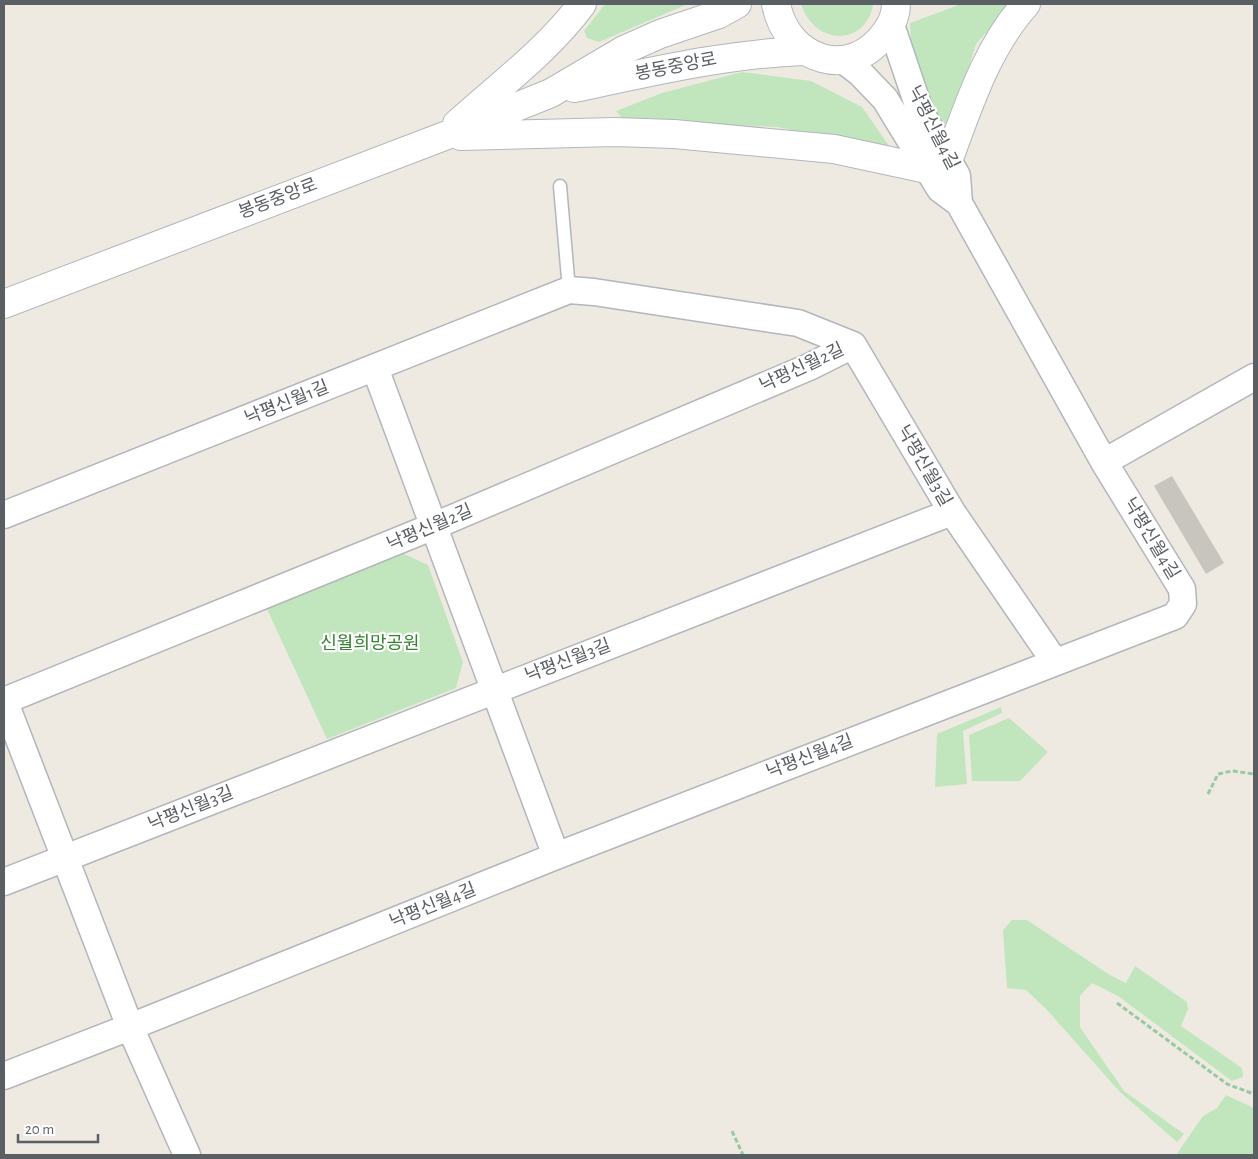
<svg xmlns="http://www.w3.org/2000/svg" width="1258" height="1159" font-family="'Alegreya Sans','Noto Sans KR',sans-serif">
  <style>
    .green { fill: #c1e6be }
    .building { fill: #c8c5bf }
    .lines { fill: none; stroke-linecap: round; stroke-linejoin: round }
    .service-casing { stroke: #b3b6ba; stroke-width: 15 }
    .minor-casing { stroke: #b3b6ba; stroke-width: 29 }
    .tertiary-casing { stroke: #b3b6ba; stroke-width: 30 }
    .path { stroke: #98c9a1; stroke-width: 3; stroke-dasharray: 5 2.5; stroke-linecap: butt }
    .service { stroke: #fff; stroke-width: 12 }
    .minor { stroke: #fff; stroke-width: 26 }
    .tertiary { stroke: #fff; stroke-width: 28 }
    .labels { text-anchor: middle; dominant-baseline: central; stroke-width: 4.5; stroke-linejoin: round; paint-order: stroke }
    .street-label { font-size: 18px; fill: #5a5f63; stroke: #fff }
    .park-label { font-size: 18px; fill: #368332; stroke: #fff }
  </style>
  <rect width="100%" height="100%" fill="#eeeae2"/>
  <!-- green -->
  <path class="green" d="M605,4H688L599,42L587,38L584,31Z
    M801,4H873C867,46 815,47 801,4Z
    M961,4H1012L976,44L953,119L944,126L934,119L911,40L910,23Z
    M742,72L811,81L862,107L892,150L777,127L623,119L616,111L662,93Z
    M402,553L428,565L463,662L456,688L327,739L267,609Z
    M1001,707L1002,713L963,731L967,784L935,787L937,734Z
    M1009,718L1048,752L1020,781H972L969,735Z
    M1012,920H1027L1110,975L1126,983L1135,966L1187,1002L1188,1009L1181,1026L1242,1068L1243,1077L1232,1081L1118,996L1092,983L1080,996V1027L1124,1091L1184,1134L1177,1142L1120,1092L1047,1010L1026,990L1007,988L1003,930Z
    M1226,1095L1254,1108V1155H1176L1203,1116L1217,1108Z"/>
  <!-- building -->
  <path class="building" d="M1172,476L1224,563L1206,574L1154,486Z"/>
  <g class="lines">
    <!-- service casing -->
    <g class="service-casing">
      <path id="service" d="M560,186L569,290"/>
    </g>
    <!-- minor casing -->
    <g class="minor-casing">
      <path id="minor" d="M843,60L860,73L885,99L940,189L959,203
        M375,368L556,856
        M1104,462L1254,377
        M952,512L1055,662
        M4,515L569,290L594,292L798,323L853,345
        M4,700L130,1027L187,1155
        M4,701L434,526L809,367L853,345
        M4,882L952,512L853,345
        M4,1076L130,1027L556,856L1175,616L1183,604L1182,589L1104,462L959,203L957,176L920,111L891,25"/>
    </g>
    <!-- tertiary casing -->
    <g class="tertiary-casing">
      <path id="tertiary" d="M776,4C787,61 851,82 886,32C892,24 896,14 896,4
        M574,88C650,72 725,54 803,51
        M457,124C499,86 548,50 582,4
        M461,136L615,132L674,134L834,149L927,169
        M948,161C968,107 987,47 1026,4
        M4,304L442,137L551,93L624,50L660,34L719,14L737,4"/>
    </g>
    <!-- path -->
    <path class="path" d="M1208,794L1218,774L1232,771L1254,774
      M1117,1003L1227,1084L1254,1094
      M732,1131L743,1155"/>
    <!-- service -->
    <use href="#service" class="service"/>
    <!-- minor -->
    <use href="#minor" class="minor"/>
    <!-- tertiary -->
    <use href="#tertiary" class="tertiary"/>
  </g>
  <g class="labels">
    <!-- street labels -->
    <g class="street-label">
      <text transform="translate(676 67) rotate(-11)">봉동중앙로</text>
      <text transform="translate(933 128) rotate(63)">낙평신월4길</text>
      <text transform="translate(278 199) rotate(-21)">봉동중앙로</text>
      <text transform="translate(802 368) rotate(-25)">낙평신월2길</text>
      <text transform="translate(287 403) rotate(-22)">낙평신월1길</text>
      <text transform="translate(924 466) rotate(60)">낙평신월3길</text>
      <text transform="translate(430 528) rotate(-23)">낙평신월2길</text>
      <text transform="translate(1151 539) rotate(59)">낙평신월4길</text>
      <text transform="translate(568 661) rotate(-21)">낙평신월3길</text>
      <text transform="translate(810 757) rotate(-21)">낙평신월4길</text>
      <text transform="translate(191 809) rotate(-22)">낙평신월3길</text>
      <text transform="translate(433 906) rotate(-22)">낙평신월4길</text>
    </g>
    <!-- park labels -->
    <g class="park-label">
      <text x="370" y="644">신월희망공원</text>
    </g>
  </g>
  <!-- border -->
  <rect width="1258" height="1159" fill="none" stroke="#5a5f63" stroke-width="10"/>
  <!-- scale -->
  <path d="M18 1134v8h80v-8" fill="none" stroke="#5a5f63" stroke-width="2.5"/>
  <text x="25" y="1134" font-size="15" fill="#5a5f63" stroke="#ffffff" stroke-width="4" paint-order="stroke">20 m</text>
</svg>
